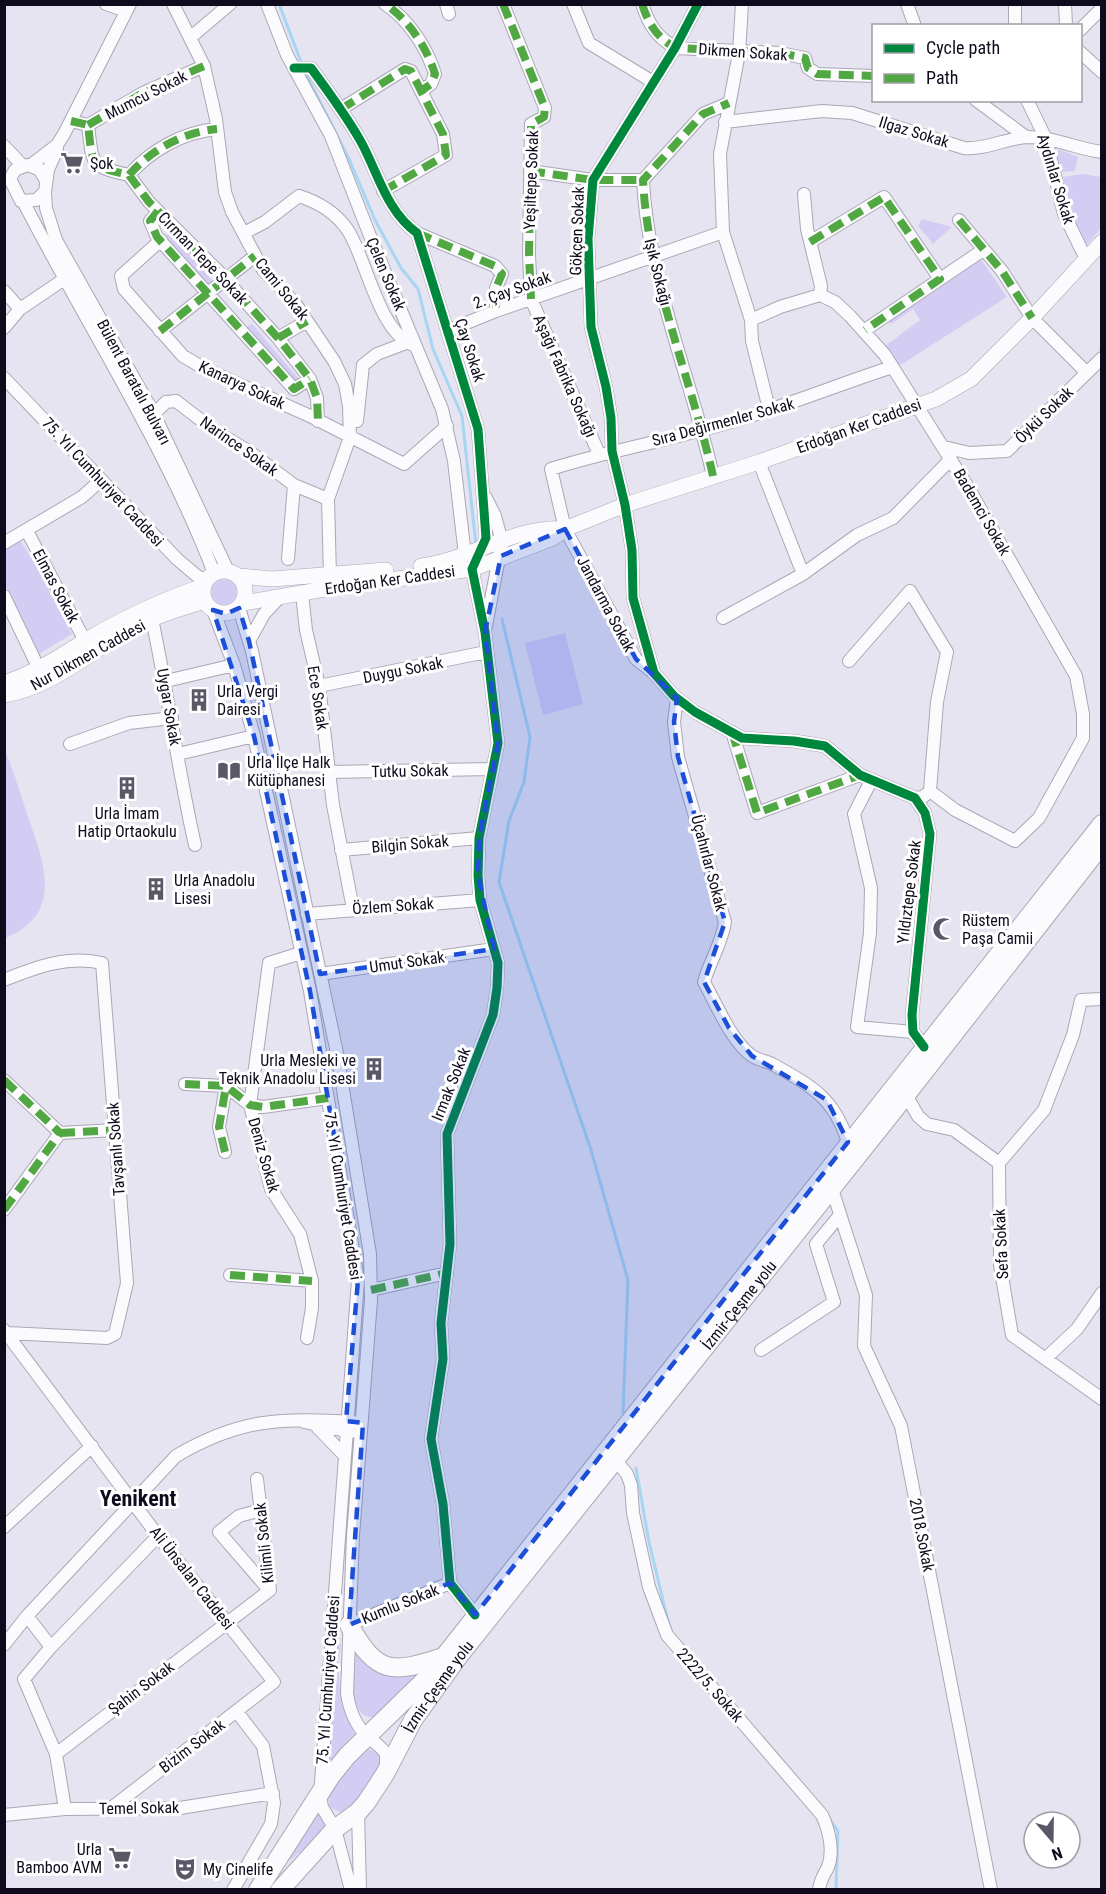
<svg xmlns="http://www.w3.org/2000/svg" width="1106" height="1894" font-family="'Roboto Condensed',sans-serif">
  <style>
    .green { fill: #d3cdf4 }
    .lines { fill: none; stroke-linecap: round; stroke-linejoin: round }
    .stream { stroke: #a8d5f1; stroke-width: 3 }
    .minor-casing { stroke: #aaa7b6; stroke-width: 14 }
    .major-casing { stroke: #aaa7b6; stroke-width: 16 }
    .highway-casing { stroke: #aaa7b6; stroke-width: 20 }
    .minor { stroke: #fbfbfd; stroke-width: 12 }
    .major { stroke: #fbfbfd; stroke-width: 15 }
    .highway { stroke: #fbfbfd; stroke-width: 18 }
    .quiet { stroke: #51a843; stroke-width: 8; stroke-dasharray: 15 8; stroke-linecap: butt }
    .cycleway-casing { stroke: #fff; stroke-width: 13 }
    .cycleway { stroke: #00873e; stroke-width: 9 }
    .marked { fill: #1d4ed8; fill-opacity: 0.2; stroke: #1d4ed8; stroke-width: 4.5; stroke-dasharray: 12 8; stroke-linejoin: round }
    .labels { text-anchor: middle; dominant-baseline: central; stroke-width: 6; stroke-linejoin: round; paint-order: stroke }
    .street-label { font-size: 16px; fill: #0f0b1d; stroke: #fff }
    .poi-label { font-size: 16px; fill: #0f0b1d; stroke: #fff; text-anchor: start }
    .district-label { font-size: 22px; font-weight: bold; fill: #0f0b1d; stroke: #fff }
  </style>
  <rect width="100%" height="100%" fill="#e6e4f1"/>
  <!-- green -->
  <path class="green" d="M1060,150L1078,157L1075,171L1061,172L1056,151Z
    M1084,174L1101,177V228L1086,246L1068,213L1071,206L1062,177Z
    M922,219L952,227L933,244L918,226Z
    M170,232L218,287L213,292L165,237Z
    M980,258L1007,297L899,366L885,346L920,320L913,309L891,324L886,320Z
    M252,324L298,378L296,384L245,328Z
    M18,537L37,567L72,634L39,654L5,585V543Z
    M211 592a13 13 0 1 1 26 0a13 13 0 1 1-26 0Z
    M565,633L583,704L543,715L525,643Z
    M4,748C13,769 20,792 27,814C43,860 66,914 5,938Z
    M337,1644H341L338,1665L341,1701L355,1735L329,1765Z
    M352,1649L422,1673L375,1717C345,1720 352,1667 352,1649Z
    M367,1749L377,1751L381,1756L377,1779L348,1810L340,1812L329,1807L328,1792L362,1750Z
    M316,1815H320L326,1828L324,1833L280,1868Z"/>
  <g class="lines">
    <!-- stream -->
    <path class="stream" d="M279,4L301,62
      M306,74L349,159L375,220L401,268L418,289L433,349L462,416L476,545
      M502,619L530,737L524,782L509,821L499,882L591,1150L628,1280L623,1413
      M636,1468L649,1542L669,1625
      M829,1819L838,1831L836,1890"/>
    <!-- minor casing -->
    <g class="minor-casing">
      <path id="minor" d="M106,4L126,11
        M173,4L204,66L216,119L225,192L232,212L263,270L295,303L334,361L345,384L349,406L350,437L328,499L330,576
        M267,4L287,55L331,136L372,241L442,409L454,461L465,555
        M446,4L449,14
        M503,4L545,108L544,117L531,124L529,254L531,299L599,454
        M573,4L589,43L653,82
        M642,4C649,25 656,36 675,48L780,53L805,58L808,68L817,74L874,76
        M698,4L675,48L593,180L588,239L591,327L606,387L611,418L612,451L625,505L632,550L633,598L654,673L674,696L695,712L742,738L794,741L825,746L860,775L915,798L925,813L930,834L912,1015L913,1032L924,1047
        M742,4L739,53L720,154L723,232L751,320L752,341L769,409
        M907,4L915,26
        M1065,4L1066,26
        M1015,26V4
        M1080,30L1102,8
        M191,37L230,4
        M1080,52L1102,72
        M294,68H311C328,91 345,114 360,140C378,172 386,211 417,233L478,429L486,538L472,569L485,632L498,743L479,838L478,875L480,900L498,963L497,988L493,1015L447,1134L450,1244L441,1323L443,1359L431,1439L443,1504L450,1583L475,1615
        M976,100L1026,137
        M1027,100L1046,139L1064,214L1085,257
        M341,109L405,69L411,71L421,91
        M71,121L88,125C93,165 89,166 129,175L149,202L218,271L278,338L310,379L317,398L318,421
        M725,122L822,111L852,113L964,148C986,150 1006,138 1028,137C1054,137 1077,149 1102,152
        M88,125L143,93L204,66
        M4,146L23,166
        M31,165L57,145L64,134L130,4
        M530,171L593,180H643
        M129,175C151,150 183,132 217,129
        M45,179L39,169L27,165L15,170L10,179L21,201L36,200L45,192L48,170L57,149
        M383,191L446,155L443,134L421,91L431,84L435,74C427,48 409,20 385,4
        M45,192L46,208L56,240L154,414L228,571
        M804,194L807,229L821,286L820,295L835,302L850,316L885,355L969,489L1076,676L1083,714V738L1039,818L1015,841L955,810L930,791L923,797L915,798
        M24,203C88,327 164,443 214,573
        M158,211L150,221L157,237L294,389L310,379
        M959,220L1002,271L1032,318L1087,373
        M244,233L265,222L299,196C318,202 335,212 347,229C367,258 378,335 416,346
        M417,233L495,266L502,274L496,288V311
        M161,240L121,276L124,289L183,356L205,369L310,416L404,464L447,426
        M810,242L884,197L940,279
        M4,291L20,309
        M751,320L780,307L820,295
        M4,328L20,309L63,280
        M449,330L496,311L723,232
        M865,330L983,250
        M160,331L255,256
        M278,338L307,321
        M4,378L177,559L197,576L207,580
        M154,414L166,402L176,401L215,431L250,452L294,485L328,499
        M357,421L363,365L377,354L406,343
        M944,447L969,453L1007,451L1102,358
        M759,462L803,574
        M713,476C691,377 648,281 643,180L703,114L729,103
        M27,531L85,641
        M4,543L82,497L101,480
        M288,559L294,485
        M302,594L306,630L319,686L333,805L353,909
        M4,596L39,669
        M239,608L252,651L337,1053L370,1254L371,1300L353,1536L347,1693C349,1709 356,1726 368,1737C375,1743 381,1746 386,1754V1769
        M213,610L234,665L254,736L310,991L358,1280L320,1796L322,1807L335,1829L351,1890
        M723,618L803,574L857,535L893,518L951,459
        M152,619C168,694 178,770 195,845
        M486,626L502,542L495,516L486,498
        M249,641L264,614L280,597
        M849,661L910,591L947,652L937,702L930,791
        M654,673L636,659L565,529L551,469C601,453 651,444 701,430C766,414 828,388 892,367
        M166,681L234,665
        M319,686L486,652
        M677,698L674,722L678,757L725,922C722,943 710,961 704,982C716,1004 732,1042 752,1056C758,1060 767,1061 774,1065C813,1087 834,1098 848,1142
        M732,732L757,813L860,775
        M70,744L129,723L172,718
        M178,754L254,736
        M329,772L492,769
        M871,781L854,814L871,888L870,933L857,1027L913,1032
        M341,850L479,838
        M307,914L480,900
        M301,953L269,963L250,1105L271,1189L300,1234L312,1281V1308L307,1338
        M320,974L494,949
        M4,980C36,967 68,955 102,963L127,1283L115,1334L107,1338L8,1333
        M4,1080L60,1133
        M185,1084L226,1086L250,1105L263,1107L328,1098
        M906,1095L918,1116L927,1124L954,1130L999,1163L1000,1265L1012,1335L1102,1399
        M60,1133L115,1130
        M225,1152L219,1127L226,1086
        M999,1163L1044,1110L1073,1035L1081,1000L1102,999
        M832,1189L866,1295L864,1346L901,1426L991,1890
        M4,1210L60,1133
        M230,1275L312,1281
        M371,1290L447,1273
        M4,1330L158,1536L274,1682L110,1809
        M761,1350L834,1302L816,1244L840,1215
        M1046,1358L1077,1329L1102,1293
        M304,1422L351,1432
        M317,1427L344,1455
        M616,1461L627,1474L631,1485L633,1513L649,1587L667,1635L822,1815C829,1830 834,1851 828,1867C824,1875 820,1880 819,1890
        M261,1510L239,1516L219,1532L269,1590
        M4,1527L92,1446
        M27,1616L51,1647L24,1679L56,1754L65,1809
        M349,1625L450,1583
        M4,1645L27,1616L176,1456C239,1419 282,1417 353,1422
        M51,1647L158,1536
        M56,1754L270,1590L257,1479
        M358,1812L360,1890
        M4,1815L65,1809L180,1808L273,1793
        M233,1890L271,1824L274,1803L263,1746L237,1712"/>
    </g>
    <!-- major casing -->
    <g class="major-casing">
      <path id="major" d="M421,566C470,560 516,525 565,529
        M203 592a21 21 0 1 1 42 0a21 21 0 1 1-42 0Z
        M239,576L272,579L386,570
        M243,603L337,587L472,569L553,538L565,529L625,505L759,462L936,399L971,379L1032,318L1102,242
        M4,683C35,673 59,657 86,640C122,619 164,599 204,586
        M4,695C50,688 89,653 127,631C151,617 179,609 205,601"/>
    </g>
    <!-- highway casing -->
    <g class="highway-casing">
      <g id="highway">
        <path d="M349,1625C377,1675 392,1674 443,1657"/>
        <path d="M258,1890L331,1776L347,1756L428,1677L1102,824"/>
        <path id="s1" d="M280,1890L335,1829L358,1812L366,1803L385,1774L413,1720L458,1657L906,1095L1102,844"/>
      </g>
    </g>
    <!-- minor -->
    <use href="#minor" class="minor"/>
    <!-- major -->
    <use href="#major" class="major"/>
    <!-- highway -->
    <use href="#highway" class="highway"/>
    <!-- quiet -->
    <path class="quiet" d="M503,4L545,108L544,117L531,124L529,254L531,299
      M642,4C649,25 656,36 675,48L780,53L805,58L808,68L817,74L874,76
      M341,109L405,69L411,71L421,91
      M71,121L88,125C93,165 89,166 129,175L149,202L218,271L278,338L310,379L317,398L318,421
      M88,125L143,93L204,66
      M530,171L593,180H643
      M129,175C151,150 183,132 217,129
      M383,191L446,155L443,134L421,91L431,84L435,74C427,48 409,20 385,4
      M158,211L150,221L157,237L294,389L310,379
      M959,220L1002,271L1032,318
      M417,233L495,266L502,274L496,288V311
      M810,242L884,197L940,279L865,330
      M160,331L255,256
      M278,338L307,321
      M713,476C691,377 648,281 643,180L703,114L729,103
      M732,732L757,813L860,775
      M4,1080L60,1133
      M185,1084L226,1086L250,1105L263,1107L328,1098
      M60,1133L115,1130
      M225,1152L219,1127L226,1086
      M4,1210L60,1133
      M230,1275L312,1281
      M371,1290L447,1273"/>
    <!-- cycleway casing -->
    <g class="cycleway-casing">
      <path id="cycleway" d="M698,4L675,48L593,180L588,239L591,327L606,387L611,418L612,451L625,505L632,550L633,598L654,673L674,696L695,712L742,738L794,741L825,746L860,775L915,798L925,813L930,834L912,1015L913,1032L924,1047
        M294,68H311C328,91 345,114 360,140C378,172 386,211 417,233L478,429L486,538L472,569L485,632L498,743L479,838L478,875L480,900L498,963L497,988L493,1015L447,1134L450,1244L441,1323L443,1359L431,1439L443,1504L450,1583L475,1615"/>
    </g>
    <!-- cycleway -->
    <use href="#cycleway" class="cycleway"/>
  </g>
  <!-- marked area -->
  <path class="marked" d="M565,529L636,659L677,698L674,722L678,757L725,922L704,982L729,1028L752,1056L827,1100L848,1142L475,1615L450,1583L349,1625L363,1423L346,1421L358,1280L310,991L254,736L213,610L226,614L239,608L249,641L320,974L494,949L478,875L479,838L498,743L485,632L501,556Z"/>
  <!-- icons -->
  <defs>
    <g id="supermarket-bare" transform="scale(1.8)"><path d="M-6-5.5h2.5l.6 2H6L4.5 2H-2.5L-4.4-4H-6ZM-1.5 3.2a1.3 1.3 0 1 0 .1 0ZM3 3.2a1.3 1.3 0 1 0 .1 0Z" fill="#5a5767" stroke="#fff" stroke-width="2.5" paint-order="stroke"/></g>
    <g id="building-bare" transform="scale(1.8)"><path d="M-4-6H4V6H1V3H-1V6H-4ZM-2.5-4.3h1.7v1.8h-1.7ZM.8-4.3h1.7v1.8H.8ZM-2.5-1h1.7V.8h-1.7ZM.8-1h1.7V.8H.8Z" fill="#5a5767" stroke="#fff" stroke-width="2.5" paint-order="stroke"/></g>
    <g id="library-bare" transform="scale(1.8)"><path d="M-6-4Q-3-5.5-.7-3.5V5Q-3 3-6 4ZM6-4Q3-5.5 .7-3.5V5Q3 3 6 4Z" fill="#5a5767" stroke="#fff" stroke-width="2.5" paint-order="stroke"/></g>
    <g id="mosque-bare" transform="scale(1.8)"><path d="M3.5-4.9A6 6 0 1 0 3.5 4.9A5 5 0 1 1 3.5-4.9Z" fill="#5a5767" stroke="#fff" stroke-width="2.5" paint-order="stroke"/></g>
    <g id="theatre-bare" transform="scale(1.8)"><path d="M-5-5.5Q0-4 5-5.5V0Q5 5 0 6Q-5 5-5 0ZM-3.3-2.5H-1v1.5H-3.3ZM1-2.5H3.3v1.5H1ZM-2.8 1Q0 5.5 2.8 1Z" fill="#5a5767" stroke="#fff" stroke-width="2.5" paint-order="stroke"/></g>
  </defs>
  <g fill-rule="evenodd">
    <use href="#supermarket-bare" x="72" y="163"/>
    <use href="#building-bare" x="199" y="700"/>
    <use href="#library-bare" x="229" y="771"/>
    <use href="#building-bare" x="127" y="788"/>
    <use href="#building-bare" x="156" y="889"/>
    <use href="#mosque-bare" x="944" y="929"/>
    <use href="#building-bare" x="374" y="1069"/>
    <use href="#supermarket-bare" x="120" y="1858"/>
    <use href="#theatre-bare" x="185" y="1869"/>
  </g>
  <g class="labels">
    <!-- street labels -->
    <g class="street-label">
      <text transform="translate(743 52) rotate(4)">Dikmen Sokak</text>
      <text transform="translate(146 95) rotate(-27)">Mumcu Sokak</text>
      <text transform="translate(914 132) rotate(17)">Ilgaz Sokak</text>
      <text transform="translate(1056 179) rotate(73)">Aydınlar Sokak</text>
      <text transform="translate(531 180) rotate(-88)">Yeşiltepe Sokak</text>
      <text transform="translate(577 231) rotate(-88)">Gökçen Sokak</text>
      <text transform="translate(203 258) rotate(46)">Cırman Tepe Sokak</text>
      <text transform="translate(658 272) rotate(76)">Işık Sokağı</text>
      <text transform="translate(386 274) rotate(67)">Çelen Sokak</text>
      <text transform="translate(282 289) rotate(51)">Cami Sokak</text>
      <text transform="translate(512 290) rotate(-20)">2. Çay Sokak</text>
      <text transform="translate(470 350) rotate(72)">Çay Sokak</text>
      <text transform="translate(565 376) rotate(66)">Aşağı Fabrika Sokağı</text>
      <text transform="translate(134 382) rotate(62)">Bülent Baratalı Bulvarı</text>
      <text transform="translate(242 385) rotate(25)">Kanarya Sokak</text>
      <text transform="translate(1044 415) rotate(-44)">Öykü Sokak</text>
      <text transform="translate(723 422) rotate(-15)">Sıra Değirmenler Sokak</text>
      <text transform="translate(859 426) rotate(-20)">Erdoğan Ker Caddesi</text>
      <text transform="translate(239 446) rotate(35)">Narince Sokak</text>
      <text transform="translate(103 482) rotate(47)">75. Yıl Cumhuriyet Caddesi</text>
      <text transform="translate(982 512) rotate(60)">Bademci Sokak</text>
      <text transform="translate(390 580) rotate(-8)">Erdoğan Ker Caddesi</text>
      <text transform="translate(56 586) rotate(62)">Elmas Sokak</text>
      <text transform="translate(606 604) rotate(62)">Jandarma Sokak</text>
      <text transform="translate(88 655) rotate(-29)">Nur Dikmen Caddesi</text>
      <text transform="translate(403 670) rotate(-11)">Duygu Sokak</text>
      <text transform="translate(318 698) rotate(81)">Ece Sokak</text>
      <text transform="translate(169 707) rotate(80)">Uygar Sokak</text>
      <text transform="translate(410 771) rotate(-1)">Tutku Sokak</text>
      <text transform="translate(410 844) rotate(-5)">Bilgin Sokak</text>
      <text transform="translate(709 863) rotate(75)">Üçahırlar Sokak</text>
      <text transform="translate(909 892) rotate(-83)">Yıldıztepe Sokak</text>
      <text transform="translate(393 906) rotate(-4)">Özlem Sokak</text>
      <text transform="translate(407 962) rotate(-8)">Umut Sokak</text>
      <text transform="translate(451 1084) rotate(-68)">Irmak Sokak</text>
      <text transform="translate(116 1149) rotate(-94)">Tavşanlı Sokak</text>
      <text transform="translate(264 1155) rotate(74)">Deniz Sokak</text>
      <text transform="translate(343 1196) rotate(81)">75. Yıl Cumhuriyet Caddesi</text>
      <text transform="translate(1001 1244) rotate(-93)">Sefa Sokak</text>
      <text stroke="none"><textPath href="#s1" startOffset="746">İzmir-Çeşme yolu</textPath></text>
      <text transform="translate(922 1535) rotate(79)">2018.Sokak</text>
      <text transform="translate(264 1543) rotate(-96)">Kilimli Sokak</text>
      <text transform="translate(192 1578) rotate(52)">Ali Ünsalan Caddesi</text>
      <text transform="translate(400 1604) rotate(-22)">Kumlu Sokak</text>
      <text transform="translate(328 1680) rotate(-86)">75. Yıl Cumhuriyet Caddesi</text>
      <text transform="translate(710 1685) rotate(49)">2222/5. Sokak</text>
      <text transform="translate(141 1688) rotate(-37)">Şahin Sokak</text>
      <text stroke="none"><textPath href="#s1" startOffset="260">İzmir-Çeşme yolu</textPath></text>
      <text transform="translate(192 1746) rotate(-37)">Bizim Sokak</text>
      <text transform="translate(139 1808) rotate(-1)">Temel Sokak</text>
    </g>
    <!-- poi labels -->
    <g class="poi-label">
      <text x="90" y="163">Şok</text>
      <text x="217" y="691">Urla Vergi<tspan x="217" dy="18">Dairesi</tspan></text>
      <text x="247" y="762">Urla İlçe Halk<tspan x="247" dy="18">Kütüphanesi</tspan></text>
      <text x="127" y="813" text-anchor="middle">Urla İmam<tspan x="127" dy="18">Hatip Ortaokulu</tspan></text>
      <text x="174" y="880">Urla Anadolu<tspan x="174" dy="18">Lisesi</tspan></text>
      <text x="962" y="920">Rüstem<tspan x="962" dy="18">Paşa Camii</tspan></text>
      <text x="356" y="1060" text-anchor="end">Urla Mesleki ve<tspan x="356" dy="18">Teknik Anadolu Lisesi</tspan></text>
      <text x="102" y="1849" text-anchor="end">Urla<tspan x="102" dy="18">Bamboo AVM</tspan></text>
      <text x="203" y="1869">My Cinelife</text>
    </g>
    <!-- district labels -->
    <g class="district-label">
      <text x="138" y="1498">Yenikent</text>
    </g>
  </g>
  <!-- border -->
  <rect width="1106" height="1894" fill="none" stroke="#0f0b1d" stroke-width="12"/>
  <!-- legend -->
  <rect x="872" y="24" width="210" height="78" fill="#ffffff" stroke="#9f9da5" stroke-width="1.5"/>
  <rect x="884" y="44" width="30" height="9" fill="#00873e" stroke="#9f9da5" stroke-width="1.5"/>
  <text x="926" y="54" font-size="18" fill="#0f0b1d">Cycle path</text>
  <rect x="884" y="74" width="30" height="9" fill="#51a843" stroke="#9f9da5" stroke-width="1.5"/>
  <text x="926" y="84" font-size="18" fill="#0f0b1d">Path</text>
  <!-- north arrow -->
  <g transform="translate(1052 1840) rotate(160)"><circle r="28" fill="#ffffff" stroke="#9f9da5" stroke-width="1.5"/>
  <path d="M0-4.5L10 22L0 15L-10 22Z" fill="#5a5767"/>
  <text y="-9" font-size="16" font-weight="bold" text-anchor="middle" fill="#0f0b1d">N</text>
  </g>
</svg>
